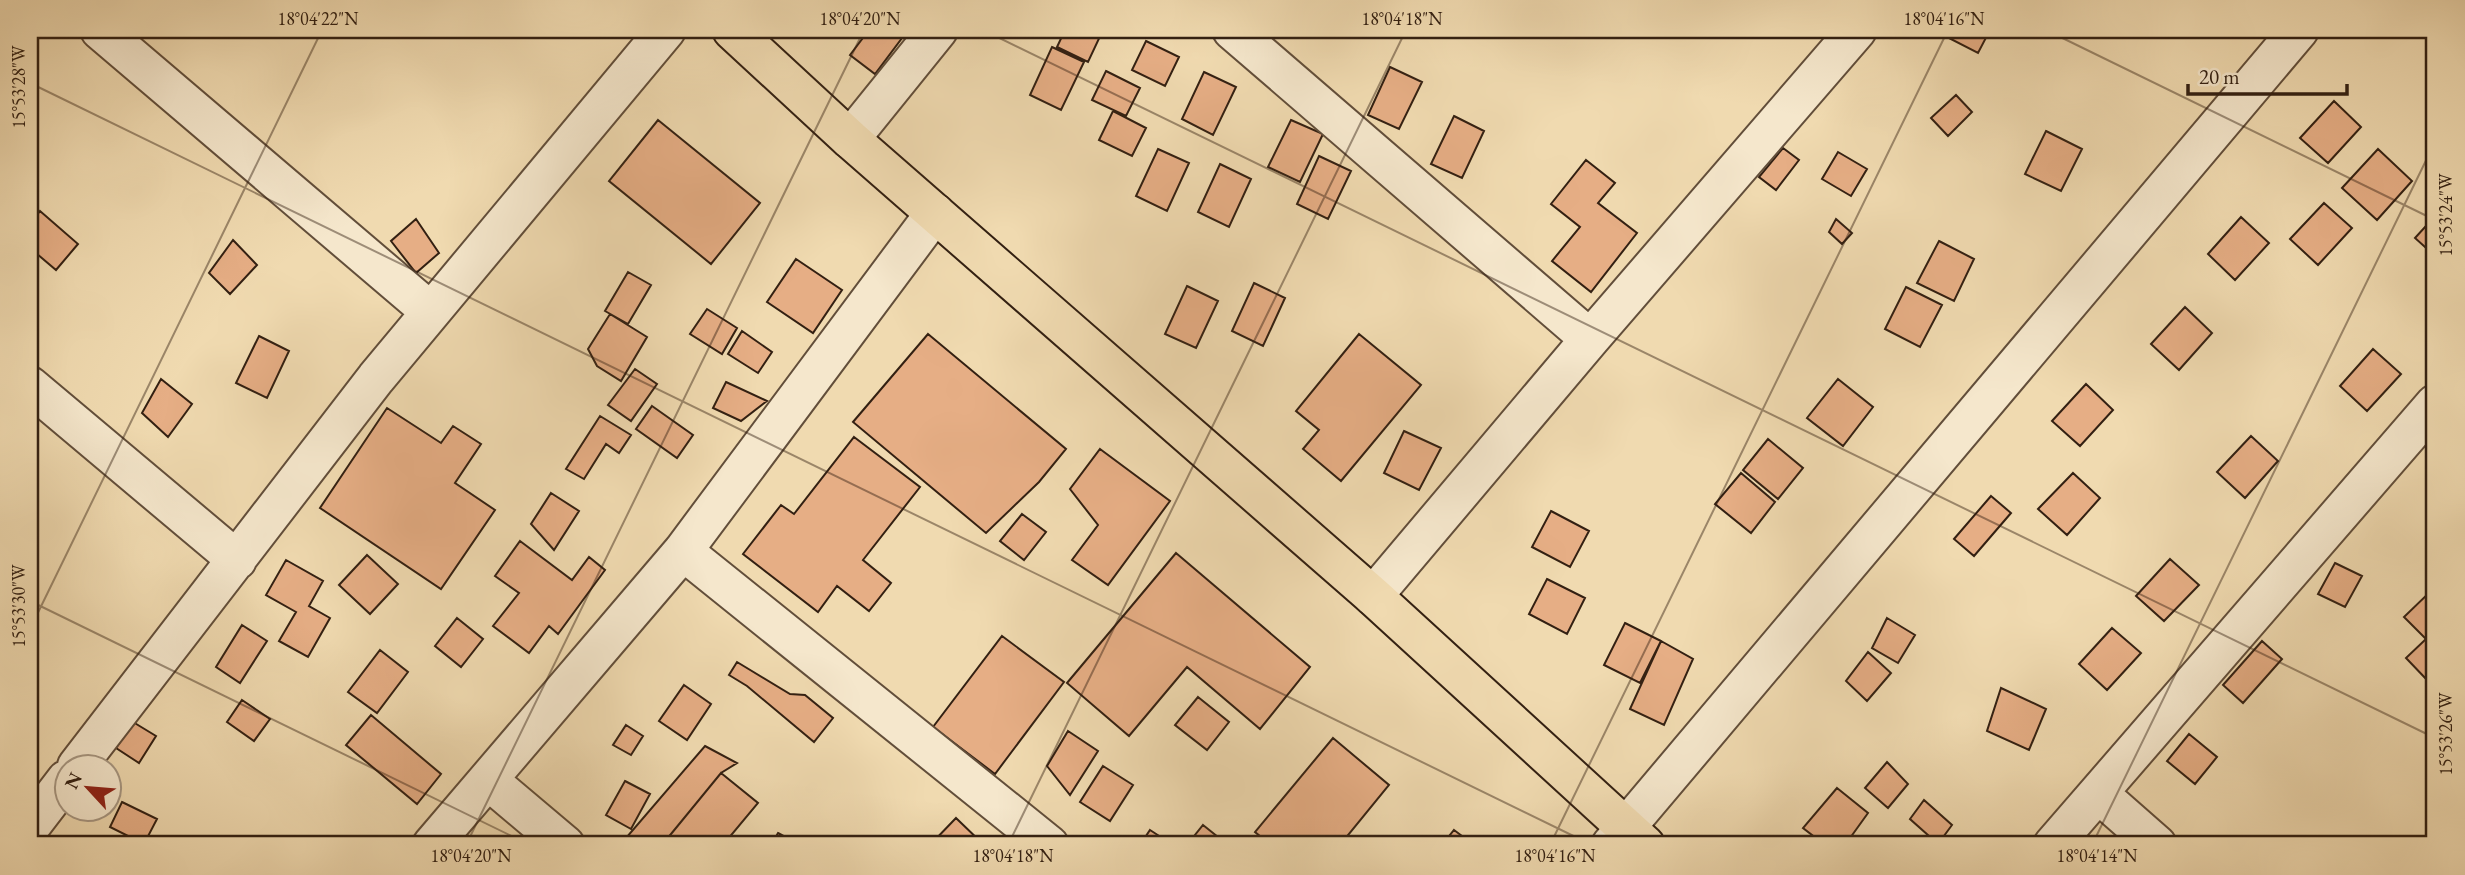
<svg xmlns="http://www.w3.org/2000/svg" width="2465" height="875" font-family="'EB Garamond',serif">
  <style>
    .building { fill: #e6ae85; stroke: #332012; stroke-width: 2 }
    .lines { fill: none; stroke-linecap: round; stroke-linejoin: round }
    .minor-casing { stroke: #624e3a; stroke-width: 42 }
    .major-casing { stroke: #332012; stroke-width: 42 }
    .minor { stroke: #f5e7cc; stroke-width: 38 }
    .major { stroke: #f0dab0; stroke-width: 38 }
    .ticks { fill: none; stroke: #332012; stroke-width: 2; stroke-opacity: 0.45 }
    .neatline { fill: none; stroke: #332012; stroke-width: 2.5 }
    .ticks-label { font-size: 18px; text-anchor: middle; fill: #332012 }
  </style>
  <rect width="100%" height="100%" fill="#f0dab0"/>
  <filter id="stains"><feTurbulence type="fractalNoise" baseFrequency=".00286" numOctaves="4"/><feColorMatrix values="0 0 0 0 .2 0 0 0 0 .09 0 0 0 0 .02 0 0 0 .5 -.17"/></filter>
  <radialGradient id="worn" r=".72"><stop offset=".6" stop-color="#630" stop-opacity="0"/><stop offset="1" stop-color="#630" stop-opacity=".3"/></radialGradient>
  <!-- building -->
  <path class="building" d="M869,30H908L875,74L850,55Z
    M1065,30H1103L1088,62L1057,47Z
    M1945,30H1990L1978,53L1943,35Z
    M1146,41L1179,57L1165,86L1132,70Z
    M1052,47L1084,62L1061,110L1030,95Z
    M1390,67L1422,82L1399,129L1368,115Z
    M1106,71L1140,88L1126,116L1092,100Z
    M1204,72L1236,87L1213,135L1182,119Z
    M1956,95L1972,112L1948,136L1931,118Z
    M2334,101L2361,127L2328,163L2300,138Z
    M1113,111L1146,128L1132,156L1099,140Z
    M1454,116L1484,131L1462,178L1431,164Z
    M658,120L760,203L711,264L609,181Z
    M1291,120L1323,134L1300,182L1268,167Z
    M2046,131L2082,149L2061,191L2025,174Z
    M1783,148L1799,160L1776,190L1759,177Z
    M1158,149L1189,163L1167,211L1136,196Z
    M2378,149L2412,181L2377,220L2342,188Z
    M1838,152L1867,169L1851,196L1822,179Z
    M1319,156L1351,171L1328,219L1297,204Z
    M1586,160L1615,183L1598,203L1637,233L1591,292L1552,261L1580,227L1551,204Z
    M1220,164L1251,179L1229,227L1198,212Z
    M2324,203L2352,228L2318,265L2290,239Z
    M40,211L78,244L56,270L30,248V223Z
    M2435,216V256L2415,238Z
    M2241,217L2269,243L2235,280L2208,254Z
    M416,219L439,253L416,273L391,241Z
    M1836,219L1852,233L1842,244L1829,232Z
    M233,240L257,265L230,294L209,273Z
    M1939,241L1974,259L1954,301L1917,283Z
    M796,259L842,290L813,333L767,302Z
    M628,272L651,285L628,324L605,311Z
    M1254,283L1285,298L1263,346L1232,331Z
    M1187,286L1218,301L1196,348L1165,334Z
    M1906,287L1942,305L1920,347L1885,329Z
    M2185,307L2212,333L2179,370L2151,344Z
    M707,309L737,328L722,354L690,334Z
    M610,314L647,337L621,381L597,366L588,349Z
    M30,331L37,338L30,345Z
    M742,331L772,352L758,373L728,354Z
    M928,334L1066,449L1039,482L986,533L853,422Z
    M1359,334L1421,385L1341,481L1303,449L1319,430L1296,411Z
    M259,336L289,351L267,398L236,383Z
    M2373,349L2401,374L2367,411L2340,386Z
    M635,369L657,384L631,421L608,405Z
    M161,379L192,404L168,437L142,413Z
    M1838,379L1873,407L1843,446L1807,418Z
    M726,382L767,401L741,421L713,408Z
    M2086,384L2113,410L2080,446L2052,421Z
    M652,406L693,435L677,458L636,429Z
    M387,408L441,443L453,426L481,444L455,483L495,510L441,589L320,508Z
    M600,416L631,435L619,453L606,444L584,479L566,469Z
    M1404,431L1441,448L1419,490L1384,473Z
    M2251,436L2278,461L2245,498L2217,472Z
    M854,437L920,487L863,560L891,583L869,611L837,586L818,612L743,554L781,505L794,514Z
    M1768,439L1803,468L1778,499L1743,470Z
    M1100,449L1170,501L1108,585L1072,560L1098,525L1070,489Z
    M1741,473L1775,502L1751,533L1715,504Z
    M2073,473L2100,498L2067,535L2038,509Z
    M551,493L579,511L554,550L531,524Z
    M1991,496L2011,513L1974,556L1954,539Z
    M1551,511L1589,531L1570,567L1532,547Z
    M1022,514L1046,532L1024,560L1000,541Z
    M520,541L572,580L589,557L605,570L558,634L549,626L529,653L493,626L519,593L495,576Z
    M1176,553L1310,667L1260,729L1187,667L1129,736L1067,683Z
    M367,555L398,584L370,614L339,585Z
    M2170,559L2199,585L2164,621L2136,596Z
    M286,560L323,581L309,606L330,618L308,657L279,641L296,612L266,595Z
    M2335,563L2362,576L2345,607L2318,594Z
    M1547,579L1585,598L1567,634L1529,614Z
    M2435,587V674L2428,681L2406,658L2426,639L2404,617Z
    M457,618L483,639L461,667L435,646Z
    M1887,618L1915,635L1898,663L1872,648Z
    M1625,623L1661,641L1640,683L1604,665Z
    M242,625L267,641L240,683L216,667Z
    M2112,628L2141,653L2107,690L2079,664Z
    M1002,636L1064,682L995,774L933,727Z
    M1661,641L1693,659L1664,725L1630,709Z
    M2262,641L2282,659L2243,703L2223,685Z
    M380,650L408,672L377,713L348,692Z
    M1868,652L1891,673L1867,701L1846,681Z
    M737,662L790,694L805,695L833,718L814,742L747,686L729,675Z
    M684,685L711,704L687,740L659,721Z
    M2001,688L2046,709L2029,750L1987,731Z
    M1198,697L1229,722L1207,750L1175,725Z
    M242,700L270,719L254,741L227,722Z
    M371,715L441,774L417,804L346,745Z
    M133,722L156,736L139,763L116,748Z
    M626,725L643,736L631,755L613,745Z
    M1068,731L1098,751L1070,795L1047,766Z
    M2189,734L2217,757L2195,784L2167,761Z
    M1333,738L1389,785L1340,845H1271L1255,832Z
    M705,746L737,763L721,773L662,845H620Z
    M1887,762L1908,784L1888,808L1865,788Z
    M1103,766L1133,785L1110,821L1080,802Z
    M721,773L758,803L723,845H662Z
    M625,781L650,794L631,829L606,815Z
    M1837,788L1868,813L1845,845H1825L1803,828Z
    M1924,800L1952,825L1938,844L1910,819Z
    M122,802L157,819L144,844L110,827Z
    M956,818L984,845H930Z
    M1203,825L1228,845H1187Z
    M1150,830L1173,845H1140Z
    M1454,830L1474,845H1442Z
    M778,833L800,845H771Z
    M293,837L305,845H287Z"/>
  <g class="lines">
    <!-- minor casing -->
    <g class="minor-casing">
      <path id="minor" d="M100,30L431,312
        M1232,30L1590,339
        M850,139L938,30
        M30,386L237,560
        M683,551L1049,845
        M1373,596L1590,339L1857,30
        M77,766L376,378L666,30
        M488,780L565,845
        M2099,794L2157,845
        M30,827L66,780
        M432,845L683,551L935,213
        M1611,845L2299,30
        M2053,845L2435,404"/>
    </g>
    <!-- major casing -->
    <g class="major-casing">
      <path id="major" d="M732,30L850,139L1373,596L1645,845"/>
    </g>
    <!-- minor -->
    <use href="#minor" class="minor"/>
    <!-- major -->
    <use href="#major" class="major"/>
  </g>
  <!-- ticks -->
  <path class="ticks" d="M983,30L2435,738M2046,30L2435,220M30,83L1592,845M30,601L530,845M30,629L322,30M466,845L864,30M1008,845L1406,30M1550,845L1948,30M2092,845L2435,142"/>
  <!-- margin -->
  <rect width="2465" height="875" fill="none" stroke="#f0dab0" stroke-width="77"/>
  <!-- north arrow -->
  <g transform="translate(88 788) rotate(296)"><circle r="33" fill="#f5e7cc" stroke="#a79782" stroke-width="2"/>
  <path d="M0-5L12 26L0 18L-12 26Z" fill="#8f2418"/>
  <text y="-10" font-size="19" font-weight="bold" text-anchor="middle" fill="#332012">N</text>
  </g>
  <!-- scale -->
  <path d="M2188 84v10h159v-10" fill="none" stroke="#332012" stroke-width="3.5"/>
  <text x="2199" y="84" font-size="21" fill="#332012" stroke="#f5e7cc" stroke-width="5" paint-order="stroke">20 m</text>
  <rect x="38" y="38" width="2388" height="798" class="neatline"/>
  <g class="ticks-label">
    <text x="318" y="25">18°04'22"N</text>
    <text x="860" y="25">18°04'20"N</text>
    <text x="1402" y="25">18°04'18"N</text>
    <text x="1944" y="25">18°04'16"N</text>
    <text transform="translate(19 87) rotate(-90)" y="6">15°53'28"W</text>
    <text transform="translate(2446 215) rotate(-90)" y="6">15°53'24"W</text>
    <text transform="translate(19 606) rotate(-90)" y="6">15°53'30"W</text>
    <text transform="translate(2446 734) rotate(-90)" y="6">15°53'26"W</text>
    <text x="471" y="862">18°04'20"N</text>
    <text x="1013" y="862">18°04'18"N</text>
    <text x="1555" y="862">18°04'16"N</text>
    <text x="2097" y="862">18°04'14"N</text>
  </g>
  <rect width="100%" height="100%" filter="url(#stains)"/>
  <rect width="100%" height="100%" fill="url(#worn)"/>
</svg>
